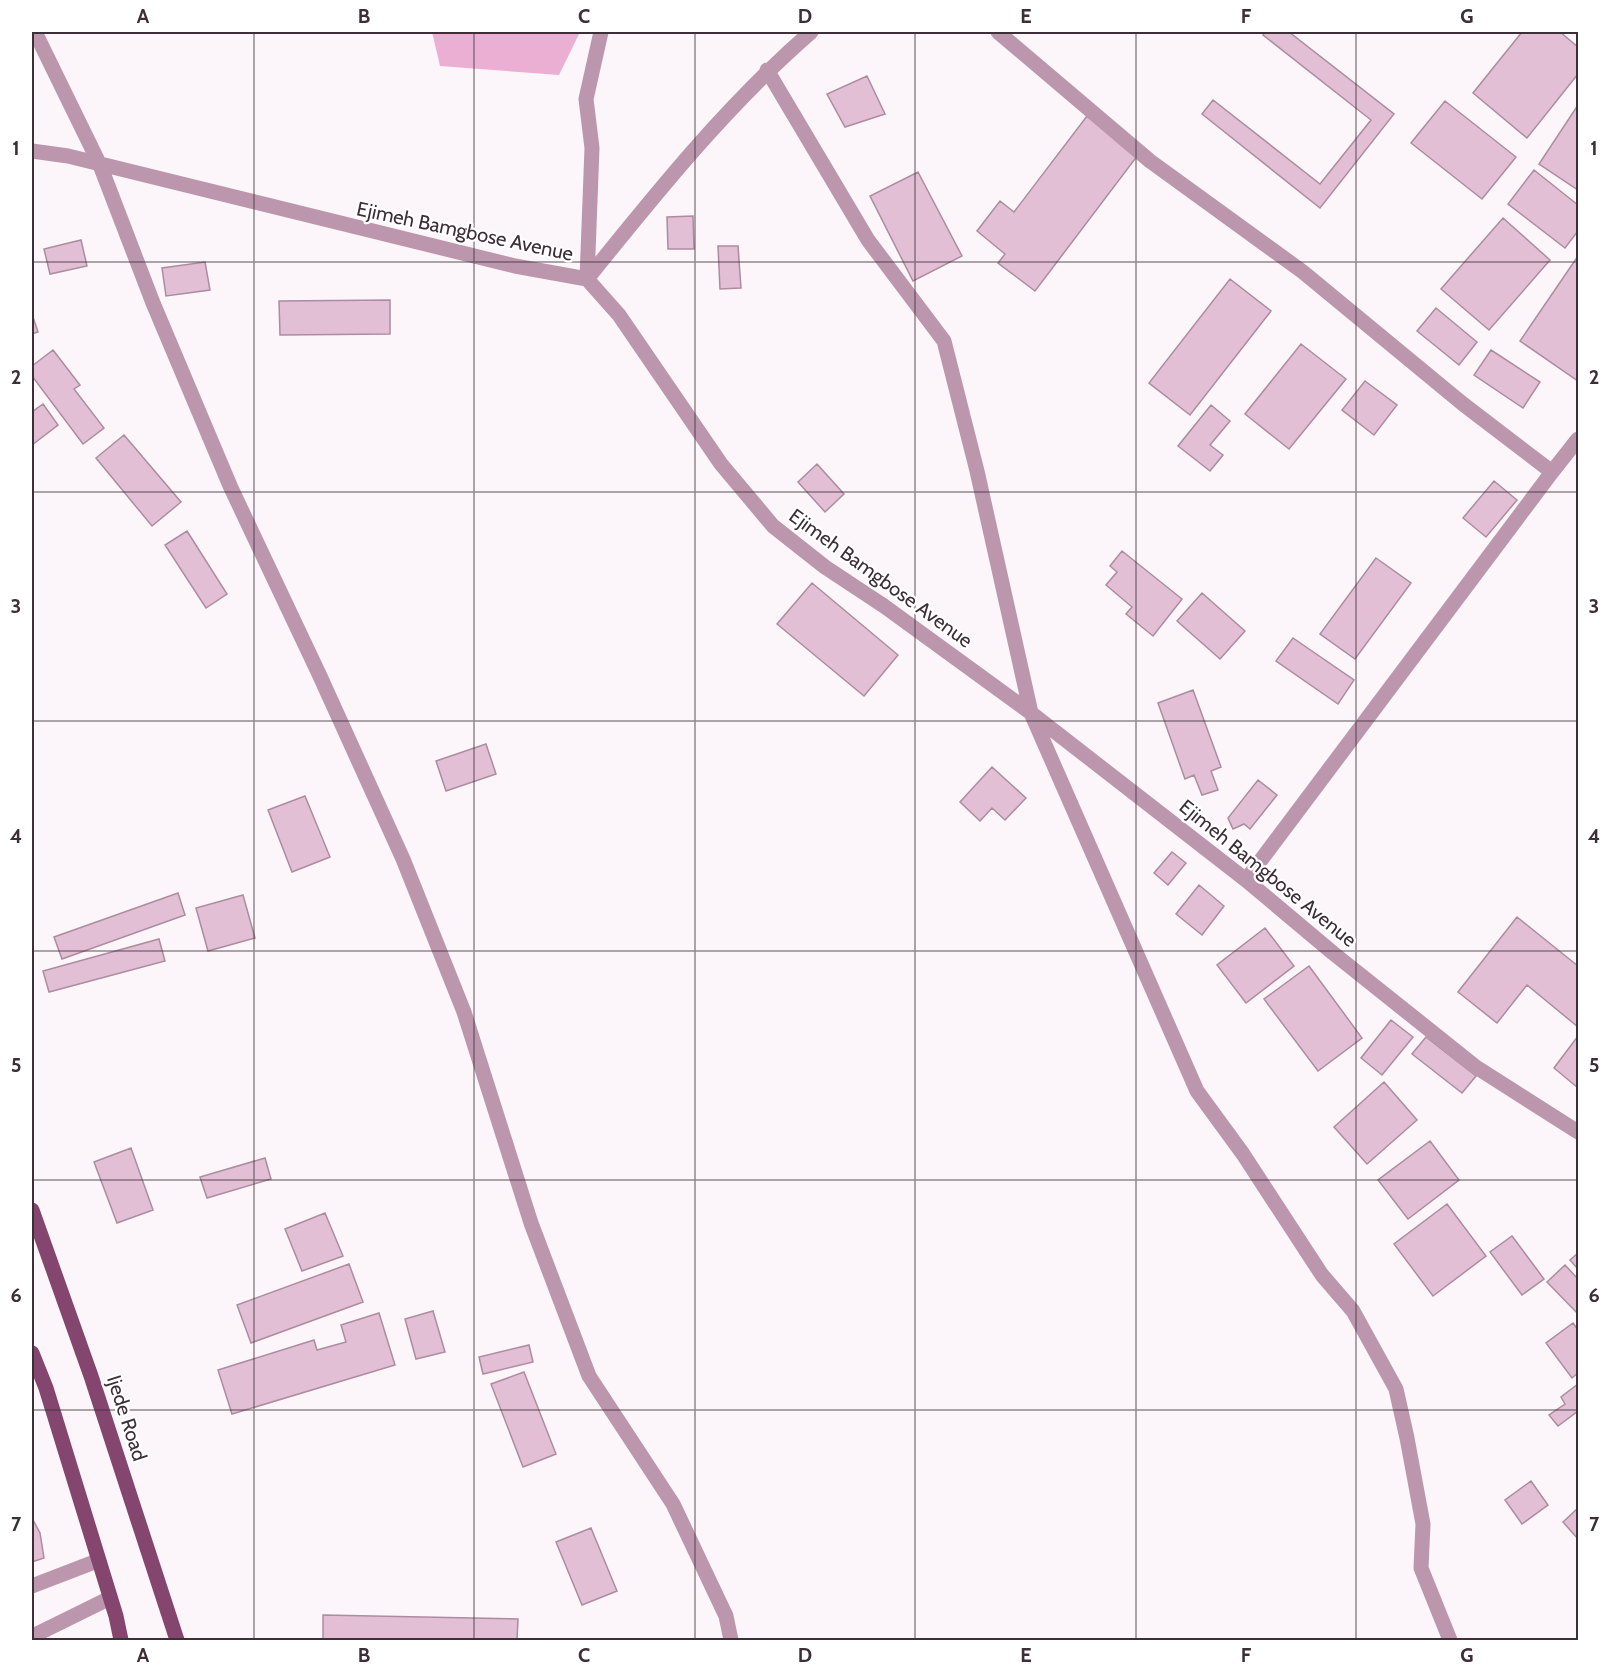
<svg xmlns="http://www.w3.org/2000/svg" width="1610" height="1672" font-family="Cabin,sans-serif">
  <style>
    .grass { fill: #ecafd4 }
    .building { fill: #e2bfd4; stroke: #ad8ca0; stroke-width: 1.5 }
    .lines { fill: none; stroke-linecap: round; stroke-linejoin: round }
    .minor { stroke: #bb96ad; stroke-width: 15 }
    .major { stroke: #84456e; stroke-width: 15 }
    .grid { fill: none; stroke: #3d2f37; stroke-width: 1.5; stroke-opacity: 0.55 }
    .labels { text-anchor: middle; dominant-baseline: central; stroke-width: 4.5; stroke-linejoin: round; paint-order: stroke }
    .street-label { font-size: 20px; fill: #3d2f37; stroke: #fff }
    .neatline { fill: none; stroke: #3d2f37; stroke-width: 2 }
    .grid-label { font-size: 20px; text-anchor: middle; font-weight: bold; fill: #3d2f37 }
  </style>
  <rect width="100%" height="100%" fill="#fcf5f9"/>
  <!-- grass -->
  <path class="grass" d="M432,32H580L559,75L440,66Z"/>
  <!-- building -->
  <path class="building" d="M1265,32H1289L1394,114L1320,208L1202,114L1213,100L1320,184L1371,120L1263,35Z
    M1522,32H1560L1578,47V74L1527,138L1473,93Z
    M867,76L885,114L845,127L827,94Z
    M1445,101L1516,157L1482,199L1411,143Z
    M1578,105V190L1539,164Z
    M1087,116L1138,155L1035,291L998,263L1005,254L977,231L1000,201L1014,212Z
    M1534,170L1578,205V231L1565,248L1508,204Z
    M918,172L962,256L913,281L870,196Z
    M693,216L694,249H668L667,217Z
    M1503,218L1550,260L1489,330L1441,289Z
    M81,240L87,266L50,274L44,249Z
    M718,246H738L741,288L720,289Z
    M1578,256V381L1520,341Z
    M205,262L210,290L166,296L162,268Z
    M1230,279L1271,311L1190,415L1149,383Z
    M390,300V334L280,335L279,301Z
    M1436,308L1477,342L1459,365L1417,331Z
    M32,314L38,332L32,334Z
    M1301,344L1346,379L1289,449L1245,414Z
    M53,350L80,385L74,389L104,428L83,444L32,376V366Z
    M1491,350L1540,382L1523,408L1474,375Z
    M1365,381L1397,405L1374,435L1342,410Z
    M43,404L58,425L32,445V412Z
    M1211,405L1230,421L1210,445L1223,455L1210,471L1178,446Z
    M124,435L181,502L152,526L96,458Z
    M817,464L844,494L825,512L798,482Z
    M1494,481L1517,500L1486,537L1463,518Z
    M187,531L227,594L206,608L165,545Z
    M1122,551L1182,599L1153,636L1126,614L1132,607L1106,585L1117,572L1110,566Z
    M1376,558L1411,583L1355,659L1320,634Z
    M812,583L898,655L864,696L777,624Z
    M1202,593L1245,631L1220,659L1177,621Z
    M1293,638L1354,680L1338,704L1276,661Z
    M1193,690L1221,767L1211,771L1218,790L1202,795L1194,775L1185,779L1158,703Z
    M486,744L496,774L446,791L436,761Z
    M992,767L1026,798L1005,820L992,808L980,821L960,802Z
    M1258,780L1277,795L1250,829L1244,824L1233,829L1228,818Z
    M305,796L330,857L292,872L268,810Z
    M1172,852L1186,863L1168,885L1154,873Z
    M1199,885L1224,906L1202,935L1176,914Z
    M178,893L185,915L62,959L54,937Z
    M243,895L255,938L208,951L196,908Z
    M1517,917L1578,966V1027L1527,985L1497,1023L1458,992Z
    M1265,928L1294,966L1246,1003L1217,965Z
    M159,939L165,961L49,992L43,971Z
    M1309,966L1362,1038L1318,1071L1264,999Z
    M1391,1020L1413,1037L1382,1075L1361,1058Z
    M1578,1036V1088L1554,1068Z
    M1426,1037L1476,1076L1462,1093L1412,1054Z
    M1384,1082L1417,1120L1367,1164L1334,1127Z
    M1430,1141L1459,1180L1408,1219L1378,1180Z
    M131,1148L153,1210L117,1223L94,1162Z
    M265,1158L271,1179L207,1198L200,1177Z
    M1447,1204L1486,1256L1433,1296L1394,1244Z
    M325,1213L343,1256L302,1271L285,1229Z
    M1512,1236L1544,1279L1522,1295L1490,1252Z
    M1578,1253V1269L1570,1260Z
    M349,1264L363,1302L251,1343L237,1305Z
    M1565,1265L1578,1279V1314L1547,1282Z
    M433,1311L445,1352L416,1359L405,1319Z
    M379,1313L395,1365L232,1414L218,1370L314,1340L317,1350L346,1342L341,1325Z
    M1573,1323L1578,1330V1373L1572,1378L1546,1343Z
    M529,1345L533,1362L483,1374L479,1357Z
    M524,1372L556,1454L523,1467L491,1384Z
    M1578,1384V1411L1558,1426L1549,1415L1565,1404L1561,1397Z
    M1531,1481L1548,1505L1522,1524L1505,1500Z
    M1578,1508V1539L1563,1522Z
    M32,1518L40,1533L44,1558L32,1562Z
    M591,1528L617,1591L582,1605L556,1542Z
    M323,1615L518,1619L517,1640H323Z"/>
  <g class="lines">
    <!-- minor -->
    <path class="minor" d="M35,32L100,165L153,303L231,488L319,674L403,859L464,1012L531,1223L589,1376L673,1504L726,1616L731,1640
      M998,32L1150,161L1303,272L1463,404L1552,472L1578,439
      M767,70L868,240L944,341L977,471L1031,713L1197,1091L1243,1154L1322,1275L1353,1311L1396,1389L1407,1438L1423,1524L1421,1568L1450,1640
      M32,151L68,156L515,266L587,279L619,315L721,464L773,526L825,567L884,606L1031,713L1246,880L1333,953L1476,1067L1578,1132
      M587,279C657,192 727,105 811,32
      M587,279L592,148L586,99L601,32
      M1246,880L1552,472
      M32,1586L97,1561
      M32,1640L35,1635L110,1598"/>
    <!-- major -->
    <path class="major" d="M32,1210L91,1376L177,1640
      M32,1353L46,1388L116,1616L121,1640"/>
  </g>
  <!-- grid -->
  <path class="grid" d="M254,32V1640M474,32V1640M695,32V1640M915,32V1640M1136,32V1640M1356,32V1640M32,262H1578M32,492H1578M32,721H1578M32,951H1578M32,1180H1578M32,1410H1578"/>
  <g class="labels">
    <!-- street labels -->
    <g class="street-label">
      <text transform="translate(465 231) rotate(12)">Ejimeh Bamgbose Avenue</text>
      <text transform="translate(881 578) rotate(36)">Ejimeh Bamgbose Avenue</text>
      <text transform="translate(1268 873) rotate(39)">Ejimeh Bamgbose Avenue</text>
      <text transform="translate(127 1418) rotate(72)">Ijede Road</text>
    </g>
  </g>
  <!-- border -->
  <rect width="1610" height="1672" fill="none" stroke="#ffffff" stroke-width="66"/>
  <rect x="33" y="33" width="1544" height="1606" class="neatline"/>
  <g class="grid-label">
    <text x="143" y="23">A</text>
    <text x="364" y="23">B</text>
    <text x="584" y="23">C</text>
    <text x="805" y="23">D</text>
    <text x="1026" y="23">E</text>
    <text x="1246" y="23">F</text>
    <text x="1467" y="23">G</text>
    <text x="16" y="155">1</text>
    <text x="1594" y="155">1</text>
    <text x="16" y="384">2</text>
    <text x="1594" y="384">2</text>
    <text x="16" y="613">3</text>
    <text x="1594" y="613">3</text>
    <text x="16" y="843">4</text>
    <text x="1594" y="843">4</text>
    <text x="16" y="1072">5</text>
    <text x="1594" y="1072">5</text>
    <text x="16" y="1302">6</text>
    <text x="1594" y="1302">6</text>
    <text x="16" y="1531">7</text>
    <text x="1594" y="1531">7</text>
    <text x="143" y="1662">A</text>
    <text x="364" y="1662">B</text>
    <text x="584" y="1662">C</text>
    <text x="805" y="1662">D</text>
    <text x="1026" y="1662">E</text>
    <text x="1246" y="1662">F</text>
    <text x="1467" y="1662">G</text>
  </g>
</svg>
